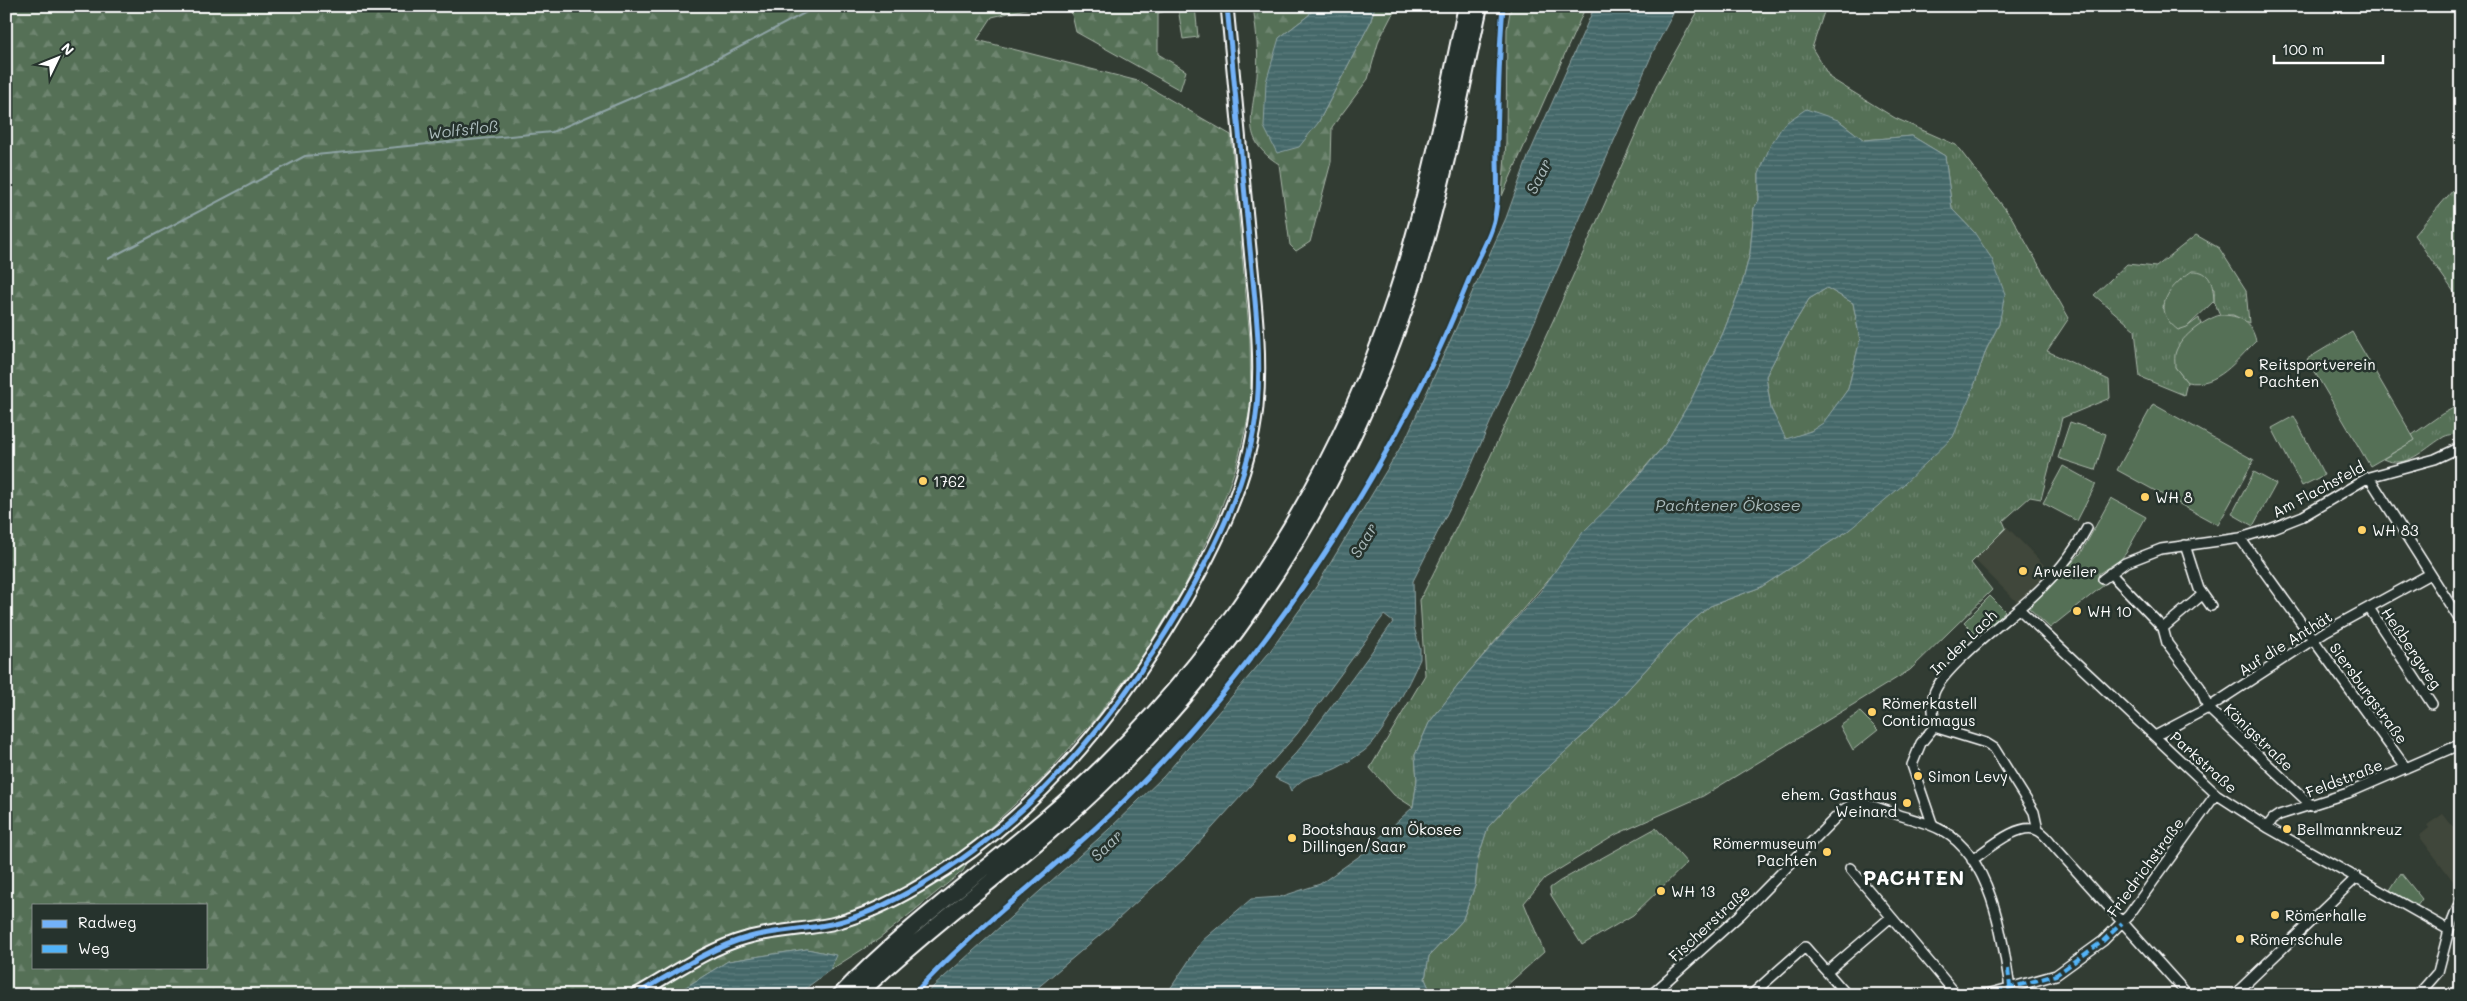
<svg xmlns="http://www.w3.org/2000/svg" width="2467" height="1001" font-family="Mali,sans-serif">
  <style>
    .built { fill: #40463a }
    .grass { fill: url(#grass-tufts); stroke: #aab7aa }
    .forest { fill: url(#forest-firs); stroke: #aab7aa; fill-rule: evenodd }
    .green { fill: #546f56; stroke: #aab7aa }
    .water { fill: url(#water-rules); stroke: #8fa4a5; fill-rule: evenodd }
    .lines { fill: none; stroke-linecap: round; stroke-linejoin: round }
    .stream { stroke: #8fa4a5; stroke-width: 2 }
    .minor-casing { stroke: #fff; stroke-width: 12 }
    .major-casing { stroke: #fff; stroke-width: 15 }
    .highway-casing { stroke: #fff; stroke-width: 18 }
    .minor { stroke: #26332d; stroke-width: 9 }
    .major { stroke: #26332d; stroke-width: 11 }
    .highway { stroke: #26332d; stroke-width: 14 }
    .quiet { stroke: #52b3f8; stroke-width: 4; stroke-dasharray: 8 4; stroke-linecap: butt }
    .cycleway-casing { stroke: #26332d; stroke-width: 8 }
    .cycleway { stroke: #73b2f8; stroke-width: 5 }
    .poi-dot { fill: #ffd166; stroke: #26332d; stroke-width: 2 }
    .labels { text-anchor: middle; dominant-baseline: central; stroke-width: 5; stroke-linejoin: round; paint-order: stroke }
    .poi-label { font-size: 15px; fill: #fff; stroke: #26332d; text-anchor: start }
    .street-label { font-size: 15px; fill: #fff; stroke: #26332d }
    .water-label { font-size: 16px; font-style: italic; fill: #abbbbc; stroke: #26332d }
    .district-label { font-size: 20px; font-weight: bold; letter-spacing: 1px; fill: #fff; stroke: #26332d }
  </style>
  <defs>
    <pattern id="grass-tufts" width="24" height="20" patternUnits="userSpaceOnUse" patternTransform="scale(1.25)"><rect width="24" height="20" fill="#546f56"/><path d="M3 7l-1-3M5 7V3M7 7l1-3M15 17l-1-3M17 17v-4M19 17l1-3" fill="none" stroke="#6e856f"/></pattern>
    <pattern id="forest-firs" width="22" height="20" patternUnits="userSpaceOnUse" patternTransform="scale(1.25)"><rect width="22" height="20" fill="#546f56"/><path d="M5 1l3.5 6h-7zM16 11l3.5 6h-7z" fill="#6e856f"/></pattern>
    <pattern id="water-rules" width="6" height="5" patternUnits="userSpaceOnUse" patternTransform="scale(1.25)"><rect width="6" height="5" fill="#446869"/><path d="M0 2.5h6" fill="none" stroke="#607f80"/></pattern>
  </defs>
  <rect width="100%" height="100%" fill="#323c33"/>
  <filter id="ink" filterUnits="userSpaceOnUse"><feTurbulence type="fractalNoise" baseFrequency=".02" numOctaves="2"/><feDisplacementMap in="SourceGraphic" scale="10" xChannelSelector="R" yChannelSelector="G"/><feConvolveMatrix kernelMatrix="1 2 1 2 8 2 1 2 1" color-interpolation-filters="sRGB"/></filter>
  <g filter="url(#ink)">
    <!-- built -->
    <path class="built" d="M2007,527L2050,571L2018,603L1974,559Z
      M2443,814L2461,837L2460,890L2419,836L2429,828L2427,825Z"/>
    <!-- grass -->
    <path class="grass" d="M1701,6H1826L1812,48L1830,78L1895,118L1956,145L2012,218L2069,318L2047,351L2109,380L2110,398L2062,418L2041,499L2030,497L2003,521L2006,528L1971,563L1992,590L1910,670L1703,796L1617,834L1545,878L1524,903L1544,952L1496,995H1432L1425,979L1429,956L1462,921L1475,886L1478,858L1488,827L1517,796L1600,720L1681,631L1710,606L1761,587L1849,530L1971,395L1986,350L1999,324L1974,232L1952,209L1945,156L1912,136L1864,140L1838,120L1759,174V200L1754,208L1750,253L1742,284L1723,333L1691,400L1665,444L1467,674L1429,723L1415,755L1417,780L1413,807L1394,795L1370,768L1425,675L1420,600L1474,492L1557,312L1658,83Z
      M2461,181V302L2414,235Z
      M2196,235L2219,248L2246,290L2249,323L2233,315H2220L2214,301V289L2181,279L2166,299L2163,308L2187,327L2199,318L2201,325L2190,334L2175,367L2187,382L2184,395L2140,377L2135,330L2094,295L2127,264L2156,267Z
      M1827,288L1853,303L1860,340L1848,389L1824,423L1811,431L1786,440L1771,409L1766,376L1785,339L1809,299Z
      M2461,404V432C2455,435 2447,434 2442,438C2424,449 2406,470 2383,459L2415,440L2412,435L2442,414Z
      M1656,828L1687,863L1633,915L1582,945L1551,895L1550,888L1560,881Z"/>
    <!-- forest -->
    <path class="forest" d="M6,6H1038L992,17L977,40L1138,81L1231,135L1250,339L1251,406L1237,464L1217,519L1184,588L1143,655L1097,717L1045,776L982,835L963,871L879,939L830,970L835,955L807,949L728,961L673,995H6ZM34,905H206V967H34Z
      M1070,6H1195L1198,37L1183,39L1178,8L1158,13V54L1186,71L1180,90L1076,32Z
      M1253,6H1314L1309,15L1279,38L1318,123L1370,23L1375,6H1401L1392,15L1379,40L1368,79L1332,127L1331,162L1310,242L1296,251L1290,245L1279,164C1239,139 1253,114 1257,76C1259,53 1256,29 1253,6Z
      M1511,6H1586L1502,196L1506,142L1507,29Z"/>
    <!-- green -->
    <path class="green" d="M2192,271C2211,270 2213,285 2214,301L2187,327L2178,330C2150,309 2169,287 2192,271Z
      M2220,315C2240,315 2251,321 2256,341C2236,360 2218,388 2187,382L2175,367C2175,362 2174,355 2176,351C2182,335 2206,319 2220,315Z
      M2352,332L2415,440L2370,466L2307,359Z
      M2153,404L2254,460L2218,525L2117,470Z
      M2294,416L2324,475L2302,486L2272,428Z
      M2070,422L2106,434L2095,470L2058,458Z
      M2063,466L2096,484L2077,521L2043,503Z
      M2254,472L2276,484L2253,526L2232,514Z
      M2111,498L2146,517L2126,553L2120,560L2098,574L2104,585L2050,628L2028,607L2081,553Z
      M1990,596L2005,611L1979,637L1964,622Z
      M1860,712L1878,730L1853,750L1840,726Z
      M2401,873L2422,899L2417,906L2390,890Z"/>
    <!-- water -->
    <path class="water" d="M1314,6H1375L1370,23L1318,123L1299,147L1277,153L1264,127L1266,82L1279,38L1309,15Z
      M1595,6H1677L1653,52L1472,464L1413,581L1414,627L1420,649V659C1409,683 1383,737 1364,751C1354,758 1338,769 1327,772C1309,778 1305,775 1291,791L1288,784L1275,778C1283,764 1295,756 1304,743C1334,703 1364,663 1393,622L1384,615L1297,734L1186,857L1106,930L1029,995H924L1108,830L1164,776L1268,654L1316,587L1406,438L1506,218L1528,157Z
      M1806,109L1838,120L1864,140L1912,136L1945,156L1952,209L1974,232L1992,259L2005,294L1999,324L1986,350L1971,395L1953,437L1903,485L1849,530L1761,587L1710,606L1681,631L1600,720L1517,796L1488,827L1478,858L1475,886L1462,921L1429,956L1425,979L1432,995H1166L1202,941L1251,899L1280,897L1320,884L1361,855L1413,807L1417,780L1415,755L1429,723L1467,674L1540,592L1583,532L1632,484L1665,444L1691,400L1723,333L1742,284L1750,253L1754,208L1759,200V174L1770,146L1784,124ZM1827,288L1853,303L1860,340L1848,389L1823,423L1811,431L1786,439L1771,409L1766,376L1785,339L1809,299Z
      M807,949L836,955L830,970L797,995H673L728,961Z"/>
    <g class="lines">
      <!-- stream -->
      <path class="stream" d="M108,259L305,156L552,132L692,72L818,6"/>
      <!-- minor casing -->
      <g class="minor-casing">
        <path id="minor" d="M2369,477L2461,622
          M2240,538L2406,768
          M2185,545L2199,589L2211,606
          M2110,573L2163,628L2167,643L2200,687L2208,708L2312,806
          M2103,579L2125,563L2161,549L2240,538L2270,529L2303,516L2369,477L2435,459L2461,447
          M2369,608L2432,704
          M2019,609L2216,794L2267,827L2449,930
          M2163,628L2202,595
          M1934,727L1986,743L1994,748L2034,812L2038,830
          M2155,736L2208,708L2326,631L2430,574
          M1933,826L1912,765L1921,743L1934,727C1935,715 1930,704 1934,693C1942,670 1998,626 2018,609C2046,586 2070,560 2087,528
          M2267,827L2273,819L2279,815L2348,793L2461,744
          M1972,860C1987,850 2020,820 2039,831C2044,834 2049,840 2053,845L2188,995
          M1850,868L1957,995
          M1827,972L1891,917
          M1651,995L1740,915L1843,810C1858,797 1877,808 1893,813C1909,819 1928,822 1943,831C1994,860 2003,943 2011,995
          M1751,995L1805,947L1847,995
          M1984,995L2056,975L2103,941L2129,915L2216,794
          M2234,995L2357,877
          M2418,995L2438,972L2449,930L2461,899"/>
      </g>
      <!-- major casing -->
      <g class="major-casing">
        <path id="major" d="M635,995C669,976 709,948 746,938C773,930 803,930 831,924C862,917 894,901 921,885C1031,821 1116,717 1180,609C1216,547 1250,479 1257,407C1262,354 1255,302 1250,249C1242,168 1234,87 1227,6"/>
      </g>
      <!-- highway casing -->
      <g class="highway-casing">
        <path id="highway" d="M840,995C921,910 1021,847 1105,764C1235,636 1337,474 1394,300C1426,204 1445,105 1466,6
          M858,995C940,916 1034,853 1114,773C1256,633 1362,456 1419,265C1445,180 1461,93 1480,6"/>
      </g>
      <!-- minor -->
      <use href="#minor" class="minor"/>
      <!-- major -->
      <use href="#major" class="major"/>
      <!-- highway -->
      <use href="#highway" class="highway"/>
      <!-- quiet -->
      <path class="quiet" d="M2008,969L2011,995
        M1953,989L1957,995
        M1984,995L2056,975L2103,941L2122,923"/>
      <!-- cycleway casing -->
      <g class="cycleway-casing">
        <path id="cycleway" d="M635,995C669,976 709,948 746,938C773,930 803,930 831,924C862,917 894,901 921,885C1031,821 1116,717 1180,609C1216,547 1250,479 1257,407C1262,354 1255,302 1250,249C1242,168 1234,87 1227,6
          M913,995C978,924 1057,868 1125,800C1254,673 1355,522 1434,360C1448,331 1460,301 1472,272C1479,257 1487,243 1492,228C1501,202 1496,171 1497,144C1498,98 1499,52 1503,6"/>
      </g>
      <!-- cycleway -->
      <use href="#cycleway" class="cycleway"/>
    </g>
  </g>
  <!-- markers -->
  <g class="poi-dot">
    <circle cx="2249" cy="373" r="5"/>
    <circle cx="923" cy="481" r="5"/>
    <circle cx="2145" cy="497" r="5"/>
    <circle cx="2362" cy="530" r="5"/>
    <circle cx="2023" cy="571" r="5"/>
    <circle cx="2077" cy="611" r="5"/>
    <circle cx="1872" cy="712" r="5"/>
    <circle cx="1918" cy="776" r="5"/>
    <circle cx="1907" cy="803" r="5"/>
    <circle cx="2287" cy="829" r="5"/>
    <circle cx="1292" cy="838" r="5"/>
    <circle cx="1827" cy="852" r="5"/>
    <circle cx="1661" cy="891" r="5"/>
    <circle cx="2275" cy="915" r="5"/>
    <circle cx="2240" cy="939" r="5"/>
  </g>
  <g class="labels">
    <!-- poi labels -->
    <g class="poi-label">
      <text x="2259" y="364">Reitsportverein<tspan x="2259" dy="17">Pachten</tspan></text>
      <text x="933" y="481">1762</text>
      <text x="2155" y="497">WH 8</text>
      <text x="2372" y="530">WH 83</text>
      <text x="2033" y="571">Arweiler</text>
      <text x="2087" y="611">WH 10</text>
      <text x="1882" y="703">Römerkastell<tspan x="1882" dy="17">Contiomagus</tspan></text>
      <text x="1928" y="776">Simon Levy</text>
      <text x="1897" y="794" text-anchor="end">ehem. Gasthaus<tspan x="1897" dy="17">Weinard</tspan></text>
      <text x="1302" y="829">Bootshaus am Ökosee<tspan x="1302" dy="17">Dillingen/Saar</tspan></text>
      <text x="2297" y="829">Bellmannkreuz</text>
      <text x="1817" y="843" text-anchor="end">Römermuseum<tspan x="1817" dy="17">Pachten</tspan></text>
      <text x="1671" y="891">WH 13</text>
      <text x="2285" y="915">Römerhalle</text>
      <text x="2250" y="939">Römerschule</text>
    </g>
    <!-- street labels -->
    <g class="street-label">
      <text transform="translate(2318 489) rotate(-28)">Am Flachsfeld</text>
      <text transform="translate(1963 642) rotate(-44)">In der Lach</text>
      <text transform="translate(2285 643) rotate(-32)">Auf die Anthät</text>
      <text transform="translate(2412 648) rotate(56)">Heßbergweg</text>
      <text transform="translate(2369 693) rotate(54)">Siersburgstraße</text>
      <text transform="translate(2259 737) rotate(44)">Königstraße</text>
      <text transform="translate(2204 762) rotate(42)">Parkstraße</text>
      <text transform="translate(2344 778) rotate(-21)">Feldstraße</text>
      <text transform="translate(2145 867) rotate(-54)">Friedrichstraße</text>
      <text transform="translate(1709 923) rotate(-43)">Fischerstraße</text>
    </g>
    <!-- water labels -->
    <g class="water-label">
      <text transform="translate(463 129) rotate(-6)">Wolfsfloß</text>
      <text transform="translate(1538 176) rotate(-63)">Saar</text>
      <text x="1728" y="504">Pachtener Ökosee</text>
      <text transform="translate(1363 540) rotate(-59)">Saar</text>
      <text transform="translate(1106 845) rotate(-44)">Saar</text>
    </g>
    <!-- district labels -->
    <g class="district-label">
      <text x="1914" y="877">PACHTEN</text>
    </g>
  </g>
  <!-- margin -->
  <rect width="2467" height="1001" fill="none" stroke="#26332d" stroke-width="25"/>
  <rect x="12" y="12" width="2442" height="976" fill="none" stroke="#fff" stroke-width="2" filter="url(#ink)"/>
  <!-- legend -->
  <rect x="32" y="904" width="175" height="65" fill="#26332d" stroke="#7d8581"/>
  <rect x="42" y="920" width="25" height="8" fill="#73b2f8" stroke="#7d8581"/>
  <text x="78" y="928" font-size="15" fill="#ffffff">Radweg</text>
  <rect x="42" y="945" width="25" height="8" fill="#52b3f8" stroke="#7d8581"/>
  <text x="78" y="954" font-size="15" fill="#ffffff">Weg</text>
  <!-- north arrow -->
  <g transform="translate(58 58) rotate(47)" stroke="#26332d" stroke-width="4" paint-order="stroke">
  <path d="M0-4L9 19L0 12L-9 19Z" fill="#ffffff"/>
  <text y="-8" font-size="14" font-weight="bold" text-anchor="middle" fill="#ffffff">N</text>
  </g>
  <!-- scale -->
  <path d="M2274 55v8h109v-8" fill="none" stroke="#ffffff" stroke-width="2.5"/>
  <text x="2282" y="55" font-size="15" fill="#ffffff" stroke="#26332d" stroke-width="4" paint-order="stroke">100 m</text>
</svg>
